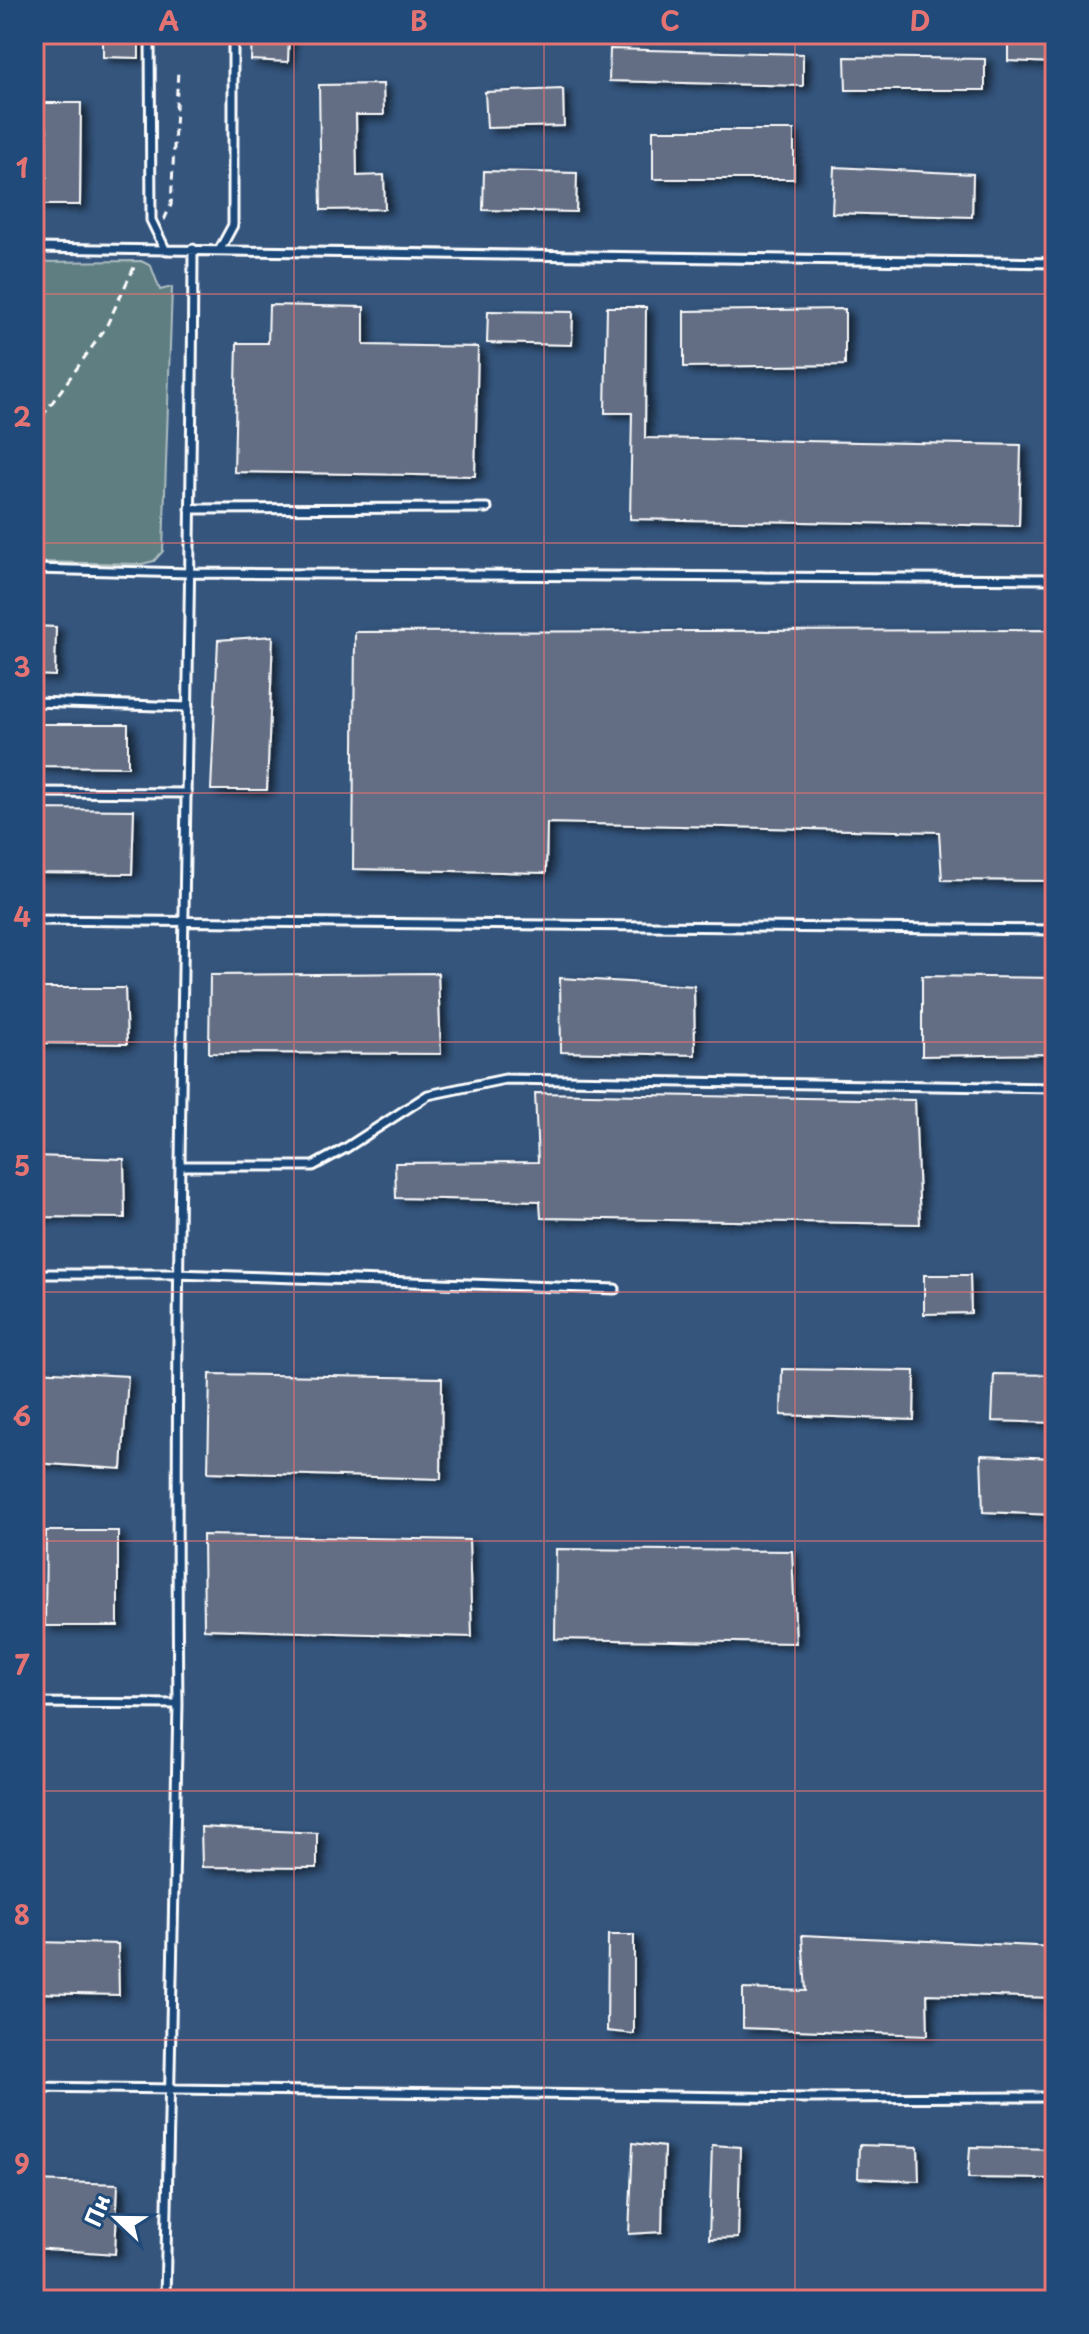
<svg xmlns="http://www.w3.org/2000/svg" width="1089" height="2334" font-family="'Playpen Sans',sans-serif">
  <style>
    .built { fill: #34557d }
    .green { fill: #5e7e82; stroke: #aebec0; stroke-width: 2 }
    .building { fill: #646e84; stroke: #fff; stroke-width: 2; filter: url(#shadow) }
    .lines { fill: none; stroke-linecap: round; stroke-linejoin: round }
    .lane-casing { stroke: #fff; stroke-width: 13 }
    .path { stroke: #fff; stroke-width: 3; stroke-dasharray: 8 6; stroke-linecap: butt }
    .lane { stroke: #1f4a7a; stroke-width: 7 }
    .grid { fill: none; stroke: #e47373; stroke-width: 2; stroke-opacity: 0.55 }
    .neatline { fill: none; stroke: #e47373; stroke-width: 3 }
    .grid-label { font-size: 26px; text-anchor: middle; font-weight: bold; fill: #e47373 }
  </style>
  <defs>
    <filter id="shadow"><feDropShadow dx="6" dy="3.5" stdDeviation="4" flood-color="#0009"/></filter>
  </defs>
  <rect width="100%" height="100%" fill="#1f4a7a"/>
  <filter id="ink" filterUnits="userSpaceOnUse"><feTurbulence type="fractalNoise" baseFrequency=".0125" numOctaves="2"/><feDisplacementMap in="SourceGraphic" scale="16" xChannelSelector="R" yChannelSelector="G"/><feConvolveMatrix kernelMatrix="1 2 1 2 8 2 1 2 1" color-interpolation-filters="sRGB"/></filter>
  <g filter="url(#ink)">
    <!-- built -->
    <path class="built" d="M34,34H1055V2300H34Z"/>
    <!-- green -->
    <path class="green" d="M141,261L151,266L160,290L172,287L163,551L154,561L142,564L34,562V262Z"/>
    <!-- building -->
    <path class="building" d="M103,34H139V58L103,57Z
      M252,34H289L288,62L251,60Z
      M1008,43L1055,45V63L1008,61Z
      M610,49L803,54V86L609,81Z
      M845,57L985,59V90H846Z
      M383,84L384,115H356L357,176L384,175L385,209L321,210L319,85Z
      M563,89L564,126L487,128L485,92Z
      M36,103H81L80,205H34V178L47,177V128L34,126Z
      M653,130H794V179H653Z
      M834,167L973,174L972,217L832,213Z
      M484,171L577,173L576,212L483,210Z
      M269,305L364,307V345L478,347L475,476L234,472L237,343H268Z
      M607,307H646L645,438L1021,445L1019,526L630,519L632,413H605Z
      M845,309V365L684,367V311Z
      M488,311L573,312L572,345L487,343Z
      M34,626L56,627L55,676L34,675Z
      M1055,630V881L942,880L939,832L547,823L546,873L353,869L355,632Z
      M273,636L267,790H211L218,640Z
      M34,724H128V767L34,766Z
      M34,809L134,810L132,874L34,873Z
      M438,973L441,1054L209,1053L210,975Z
      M922,976L1055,978V1054L922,1056Z
      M560,978L694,986L695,1055L561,1052Z
      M34,988H125L127,1044L34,1043Z
      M535,1093L915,1100L920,1224L541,1218L540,1201L396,1198L395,1163L538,1162Z
      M34,1156L124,1159L125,1218L34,1217Z
      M924,1275H970L971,1313L924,1314Z
      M782,1369L915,1371L914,1420L781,1415Z
      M34,1371L128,1376L122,1469L34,1463Z
      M210,1374L442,1378L441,1479L208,1472Z
      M994,1374L1055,1375V1423L992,1421Z
      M981,1455L1055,1458V1515L983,1512Z
      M46,1531H118V1626H45Z
      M203,1535L469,1540L472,1637L204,1629Z
      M556,1549L792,1551L796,1643L555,1639Z
      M201,1827L317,1833V1868L202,1867Z
      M608,1935H634V2034L607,2031Z
      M802,1935L1055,1947V1998L927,1994L928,2035L743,2028V1989L806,1991Z
      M34,1942L118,1944L119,1995L34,1993Z
      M633,2143L664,2147L662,2232L629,2234Z
      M712,2145L740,2147L738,2238L709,2239Z
      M859,2145L918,2147L919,2181L858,2178Z
      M970,2147L1055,2149V2179L968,2178Z
      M34,2181L118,2184L115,2254L34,2248Z"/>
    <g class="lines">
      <!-- lane casing -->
      <g class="lane-casing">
        <path id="lane" d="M150,34L151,220L165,249
          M34,248L1055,263
          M220,249L233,225V34
          M190,509L487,508
          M34,569L189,573L1055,579
          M34,702L188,707
          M34,792L187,793
          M34,920L1055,930
          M180,1166H313L346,1148L428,1095L505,1079L1055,1088
          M34,1274H177L615,1289
          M34,1703L178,1704C173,1219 191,734 193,249
          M34,2087L809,2098L1055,2097
          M165,2300L178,1704"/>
      </g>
      <!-- path -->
      <path class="path" d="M164,220L171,205L178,70
        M34,428L105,329L136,263"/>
      <!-- lane -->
      <use href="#lane" class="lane"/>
    </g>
  </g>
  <!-- grid -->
  <path class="grid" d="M294,34V2300M544,34V2300M795,34V2300M34,294H1055M34,543H1055M34,793H1055M34,1042H1055M34,1292H1055M34,1541H1055M34,1791H1055M34,2040H1055"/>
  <!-- margin -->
  <rect width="1089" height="2334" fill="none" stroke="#1f4a7a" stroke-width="88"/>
  <!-- north arrow -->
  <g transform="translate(116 2218) rotate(292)" stroke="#1f4a7a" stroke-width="6" paint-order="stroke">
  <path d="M0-6L14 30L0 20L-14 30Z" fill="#ffffff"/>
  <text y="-12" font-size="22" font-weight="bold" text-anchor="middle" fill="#ffffff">Пн</text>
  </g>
  <rect x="44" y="44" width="1001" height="2246" class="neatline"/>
  <g class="grid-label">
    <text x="169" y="31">A</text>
    <text x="419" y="31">B</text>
    <text x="670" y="31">C</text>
    <text x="920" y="31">D</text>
    <text x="22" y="178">1</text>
    <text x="22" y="427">2</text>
    <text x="22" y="677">3</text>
    <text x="22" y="927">4</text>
    <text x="22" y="1176">5</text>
    <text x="22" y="1426">6</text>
    <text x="22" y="1675">7</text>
    <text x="22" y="1925">8</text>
    <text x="22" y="2174">9</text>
  </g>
</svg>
